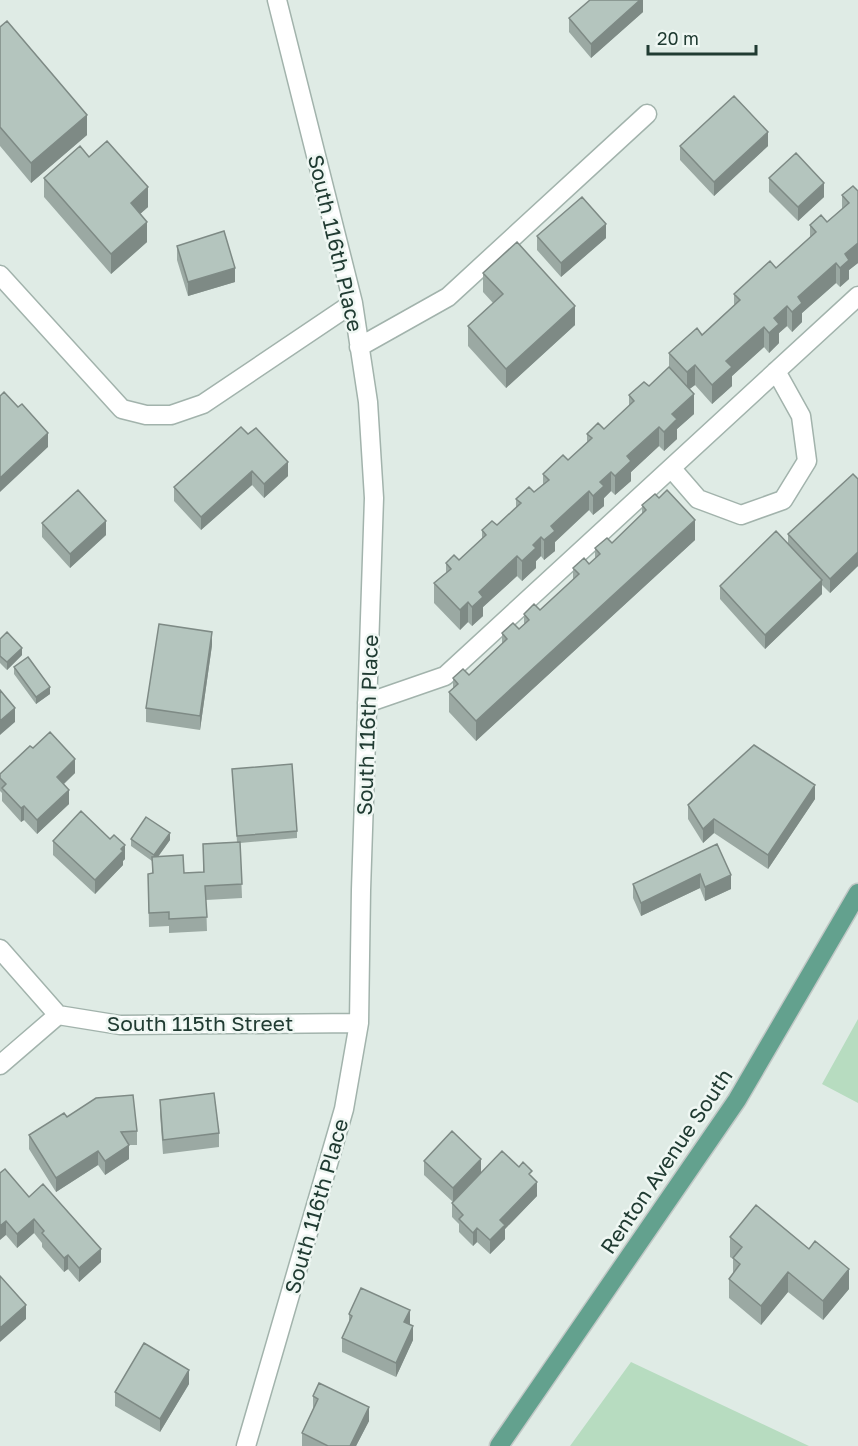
<svg xmlns="http://www.w3.org/2000/svg" width="858" height="1446" font-family="'Golos Text',sans-serif">
  <style>
    .green { fill: #b7dcc0 }
    .lines { fill: none; stroke-linecap: round; stroke-linejoin: round }
    .minor-casing { stroke: #a2b3ac; stroke-width: 21 }
    .major-casing { stroke: #c1c8c6; stroke-width: 21 }
    .minor { stroke: #fff; stroke-width: 18 }
    .major { stroke: #63a18e; stroke-width: 18 }
    .wall { fill: #9ba9a3 }
    .shaded-wall { fill: #7e8a85 }
    .building { fill: #b4c5be; stroke: #7e8a85; stroke-width: 1.5 }
    .labels { text-anchor: middle; dominant-baseline: central; stroke-width: 5; stroke-linejoin: round; paint-order: stroke }
    .street-label { font-size: 21px; fill: #203b32; stroke: #eff7f3 }
  </style>
  <rect width="100%" height="100%" fill="#dfebe5"/>
  <!-- green -->
  <path class="green" d="M858,1019V1103L822,1084Z
    M631,1362L809,1446H570Z"/>
  <g class="lines">
    <!-- minor casing -->
    <g class="minor-casing">
      <path id="minor" d="M0,275L122,409L146,415H171L203,404L353,303
        M359,347L448,297L647,114
        M672,469L698,499L741,515L783,500L807,461L801,416L776,371
        M367,703L445,676L858,296
        M0,949L58,1015L120,1025L359,1023
        M0,1065L58,1015
        M246,1446L344,1109L359,1023L361,890L374,498L368,402L353,303L277,0"/>
    </g>
    <!-- major casing -->
    <g class="major-casing">
      <path id="major" d="M499,1446L737,1100L858,893"/>
    </g>
    <!-- minor -->
    <use href="#minor" class="minor"/>
    <!-- major -->
    <use href="#major" class="major"/>
  </g>
  <!-- wall -->
  <path class="wall" d="M643,0V12L591,58L569,32V18Z
    M0,27L87,135L31,183L0,146Z
    M680,146H768L714,196L680,160Z
    M89,157L148,207L140,214L147,242L111,274L44,197V178Z
    M769,178L824,197L798,221L769,192Z
    M858,191V263L849,270V279L840,287L836,283L802,313V322L792,332L787,326L779,333V343L769,353L764,347L732,376V386L712,404L695,385L689,389L694,414L677,429V439L664,451L659,446L631,472V481L615,495L611,491L604,498V506L593,515L589,510L555,542V551L544,560L541,556L536,561V568L522,581L517,576L483,607V616L472,626L468,622L460,630L434,603V583L446,573V563L459,560L482,539V530L497,525L516,508V499L534,492L543,484V474L568,460L587,442V434L604,429L629,406V395L649,386L669,367V353L702,335L734,305V294L776,268L810,237V225L827,222L842,209V195Z
    M537,236L606,238L561,277L537,250Z
    M177,246L235,282L188,296L177,260Z
    M483,273L575,325L506,388L468,346V326L493,303L483,292Z
    M241,427L288,476L264,498L252,485L201,530L174,501V487Z
    M858,479V566L830,593L822,585V594L765,649L720,599V586L788,544V534Z
    M642,505L695,540L476,741L449,712V692L453,689V678L469,675L502,644V633L519,629L524,624V614L540,610L573,580V568L589,564L595,559V548L612,543L642,514Z
    M42,523L106,535L70,568L42,537Z
    M0,639L22,655L7,670L0,663Z
    M212,645L200,730L146,722V708Z
    M14,667L50,694L36,704L14,674Z
    M33,748L75,773L64,784L69,804L37,834L24,820L21,822L2,801V793L0,791V774Z
    M232,769L297,831V838L240,843L242,898L206,900L207,931L169,933V926L149,927L148,874L152,873V861L131,846V839L170,840L158,857L184,873L203,872V844L237,842Z
    M815,799L768,869L714,833L703,843L688,819V805Z
    M53,841L125,859L123,861V865L95,894L53,855Z
    M717,844L731,889L705,901L700,888L641,916L633,898V884Z
    M160,1100L219,1133V1147L163,1154L160,1114Z
    M67,1117L137,1131V1145H129V1159L105,1175L98,1165L56,1192L29,1149V1135Z
    M424,1161L481,1173L466,1189L519,1167L532,1178L537,1196L505,1229V1239L490,1254L477,1242L473,1246L459,1232V1224L452,1217V1203L453,1202L424,1175Z
    M0,1173L29,1197L101,1262L79,1282L68,1269L64,1272L42,1247V1243L34,1233L17,1248L6,1235Z
    M730,1237L849,1289L823,1320L788,1292L761,1325L729,1298V1279L733,1274V1259L730,1257Z
    M349,1314L410,1324L413,1340L396,1377L342,1352V1338L349,1323Z
    M189,1384L160,1432L115,1406V1392Z
    M313,1396L369,1421L356,1446H302V1433L313,1409Z"/>
  <!-- shaded-wall -->
  <path class="shaded-wall" d="M640,0H643V12L591,58V44Z
    M87,115V135L31,183V163Z
    M768,132V146L714,196V182Z
    M824,183V197L798,221V207Z
    M148,187V207L131,222V203Z
    M147,222V242L111,274V254Z
    M606,224V238L561,277V263Z
    M858,243V263L849,270V279L840,287V268L845,254Z
    M836,263V283L802,313V322L792,332V312L798,297Z
    M235,268V282L188,296V282Z
    M575,306V325L506,388V369Z
    M787,306V326L779,333V343L769,353V333L774,318Z
    M764,327V347L732,376V386L712,404V385L726,361Z
    M695,365V385L687,391V372Z
    M694,394V414L677,429V439L664,451V432L672,414Z
    M659,427V446L631,472V481L615,495V476L627,456Z
    M48,433V447L0,492V478Z
    M288,462V476L264,498V484Z
    M252,471V485L201,530V517Z
    M611,472V491L604,498V506L593,515V496L600,482Z
    M589,491V510L555,542V551L544,560V540L551,526Z
    M695,520V540L476,741V721Z
    M106,521V535L70,568V554Z
    M541,537V556L536,561V568L522,581V561L533,545Z
    M858,552V566L830,593V579Z
    M517,556V576L483,607V616L472,626V607L479,592Z
    M822,580V594L765,649V635Z
    M468,602V622L460,630V610Z
    M212,632V645L200,730V716Z
    M22,648V655L7,670V662Z
    M50,687V694L36,704V697Z
    M15,708V722L0,735V721Z
    M75,759V773L57,790V777Z
    M815,785V799L768,869V855Z
    M69,790V804L37,834V820Z
    M24,806V820L21,822V808Z
    M714,819V833L703,843V829Z
    M170,833V840L154,862V855Z
    M125,845V859L123,861V865L95,894V880Z
    M700,874V888L641,916V903Z
    M731,875V889L705,901V887Z
    M129,1145V1159L105,1175V1161Z
    M98,1151V1165L56,1192V1178Z
    M481,1159V1173L453,1202V1188Z
    M537,1182V1196L505,1229V1239L490,1254V1240L500,1220Z
    M34,1219V1233L17,1248V1234Z
    M6,1221V1235L0,1240V1226Z
    M477,1228V1242L473,1246V1233Z
    M101,1249V1262L79,1282V1268Z
    M68,1255V1269L64,1272V1258Z
    M849,1269V1289L823,1320V1301Z
    M788,1272V1292L761,1325V1306Z
    M26,1305V1319L0,1342V1328Z
    M410,1310V1324L404,1336V1322Z
    M413,1326V1340L396,1377V1363Z
    M189,1370V1384L160,1432V1419Z
    M369,1407V1421L356,1446H350Z"/>
  <!-- building -->
  <path class="building" d="M590,0H640L591,44L569,18Z
    M7,21L87,115L31,163L0,127V27Z
    M734,96L768,132L714,182L680,146Z
    M107,141L148,187L131,203L147,222L111,254L44,178L80,146L89,157Z
    M796,153L824,183L798,207L769,178Z
    M853,186L858,191V243L845,254L849,260L840,268L836,263L798,297L802,303L792,312L787,306L774,318L779,324L769,333L764,327L726,361L732,367L712,385L695,365L687,372L669,353L697,328L702,335L740,300L734,294L770,261L776,268L816,232L810,225L821,215L827,222L849,203L842,195Z
    M582,197L606,224L561,263L537,236Z
    M224,231L235,268L188,282L177,246Z
    M517,242L575,306L506,369L468,326L503,294L483,273Z
    M669,367L694,394L672,414L677,419L664,432L659,427L627,456L631,461L615,476L611,472L600,482L604,486L593,496L589,491L551,526L555,531L544,540L541,537L533,545L536,548L522,561L517,556L479,592L483,597L472,607L468,602L460,610L434,583L451,569L446,563L454,555L459,560L486,535L482,530L492,521L497,525L521,503L516,499L529,487L534,492L549,480L543,474L563,455L568,460L592,438L587,434L598,423L604,429L634,401L629,395L644,382L649,386Z
    M4,392L18,407L22,404L48,433L0,478V396Z
    M241,427L248,434L256,428L288,462L264,484L252,471L201,517L174,487Z
    M853,474L858,479V552L830,579L788,534Z
    M78,490L106,521L70,554L42,523Z
    M667,490L695,520L476,721L449,692L458,684L453,678L463,669L469,675L507,639L502,633L513,623L519,629L529,620L524,614L534,604L540,610L579,574L573,568L584,558L589,564L600,554L595,548L607,538L612,543L646,510L642,505L655,494L659,498Z
    M776,531L822,580L765,635L720,586Z
    M159,624L212,632L200,716L146,708Z
    M7,632L22,648L7,662L0,656V639Z
    M28,657L50,687L36,697L14,667Z
    M0,690L15,708L0,721Z
    M50,732L75,759L57,777L69,790L37,820L24,806L21,808L2,788L6,784L0,778V774L30,746L33,748Z
    M754,745L815,785L768,855L714,819L703,829L688,805Z
    M292,764L297,831L237,836L232,769Z
    M81,811L110,839L114,835L125,845L121,849L123,851L95,880L53,841Z
    M146,817L170,833L154,855L131,839Z
    M240,842L242,884L205,886L207,917L169,919V912L149,913L148,874L153,873L152,857L183,855L184,873L204,872L203,844Z
    M717,844L731,875L705,887L700,874L641,903L633,884Z
    M214,1093L219,1133L163,1140L160,1100Z
    M133,1095L137,1131L121,1132L129,1145L105,1161L98,1151L56,1178L29,1135L64,1113L67,1117L96,1098Z
    M452,1131L481,1159L453,1188L424,1161Z
    M502,1151L519,1167L523,1162L532,1171L529,1174L537,1182L500,1220L505,1225L490,1240L477,1228L473,1233L459,1219L463,1215L452,1203Z
    M5,1169L29,1197L43,1184L101,1249L79,1268L68,1255L64,1258L42,1233L44,1231L34,1219L17,1234L6,1221L0,1226V1173Z
    M756,1205L809,1249L815,1241L849,1269L823,1301L788,1272L761,1306L729,1279L740,1264L733,1258L742,1247L730,1237Z
    M0,1276L26,1305L0,1328Z
    M361,1288L410,1310L404,1322L413,1326L396,1363L342,1338L352,1316L349,1314Z
    M144,1343L189,1370L160,1419L115,1392Z
    M319,1383L369,1407L350,1446H328L302,1433L318,1399L313,1396Z"/>
  <g class="labels">
    <!-- street labels -->
    <g class="street-label">
      <text transform="translate(336 243) rotate(77)">South 116th Place</text>
      <text transform="translate(367 725) rotate(-88)">South 116th Place</text>
      <text x="200" y="1023">South 115th Street</text>
      <text transform="translate(666 1161) rotate(-56)">Renton Avenue South</text>
      <text transform="translate(316 1206) rotate(-74)">South 116th Place</text>
    </g>
  </g>
  <!-- scale -->
  <path d="M648 45v9h108v-9" fill="none" stroke="#203b32" stroke-width="3"/>
  <text x="657" y="45" font-size="18" fill="#203b32" stroke="#eff7f3" stroke-width="4.5" paint-order="stroke">20 m</text>
</svg>
